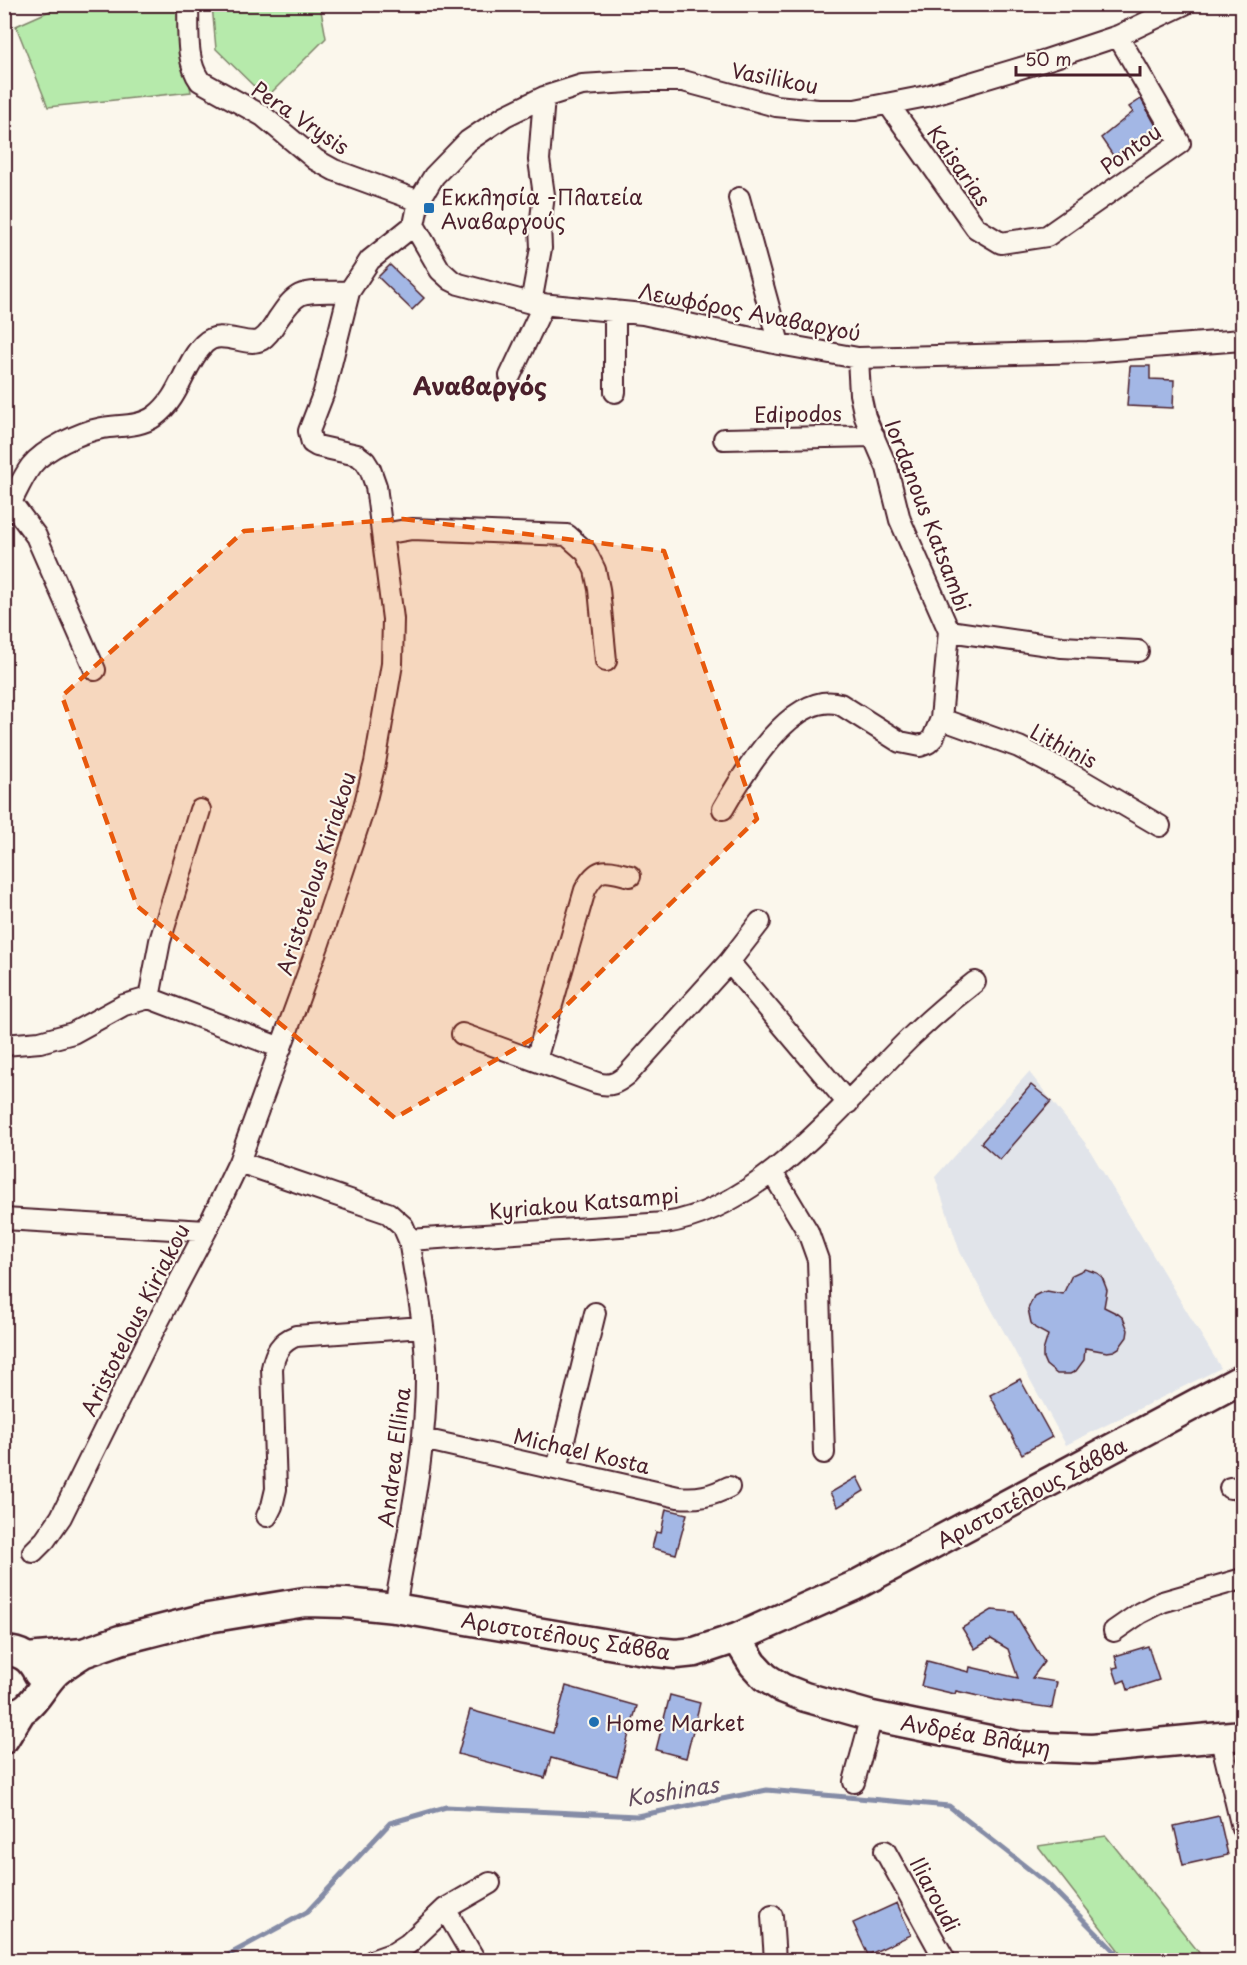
<svg xmlns="http://www.w3.org/2000/svg" width="1247" height="1965" font-family="'Playpen Sans',sans-serif">
  <style>
    .built { fill: #e1e4ea }
    .green { fill: #b6eaab; stroke: #80846b; stroke-width: 1.5 }
    .lines { fill: none; stroke-linecap: round; stroke-linejoin: round }
    .stream { stroke: #858ca6; stroke-width: 5 }
    .building { fill: #a3b7e5; stroke: #4a1f2b; stroke-width: 1.5 }
    .street-casing { stroke: #4a1f2b; stroke-width: 24 }
    .secondary-casing { stroke: #4a1f2b; stroke-width: 33 }
    .street { stroke: #fbf7ec; stroke-width: 20 }
    .secondary { stroke: #fbf7ec; stroke-width: 28 }
    .marked { fill: #e8590c; fill-opacity: 0.2; stroke: #e8590c; stroke-width: 4.5; stroke-dasharray: 12 8; stroke-linejoin: round }
    .poi-dot { fill: #1f6fb2; stroke: #fbf7ec; stroke-width: 2 }
    .labels { text-anchor: middle; dominant-baseline: central; stroke-width: 4.5; stroke-linejoin: round; paint-order: stroke }
    .street-label { font-size: 21px; fill: #4a1f2b; stroke: #fbf7ec }
    .poi-label { font-size: 21px; fill: #4a1f2b; stroke: #fbf7ec; text-anchor: start }
    .water-label { font-size: 22px; font-style: italic; fill: #634c5e; stroke: #fbf7ec }
    .quarter-label { font-size: 24px; font-weight: bold; fill: #4a1f2b; stroke: #fbf7ec }
  </style>
  <rect width="100%" height="100%" fill="#fbf7ec"/>
  <filter id="ink" filterUnits="userSpaceOnUse"><feTurbulence type="fractalNoise" baseFrequency=".0167" numOctaves="2"/><feDisplacementMap in="SourceGraphic" scale="12" xChannelSelector="R" yChannelSelector="G"/><feConvolveMatrix kernelMatrix="1 2 1 2 8 2 1 2 1" color-interpolation-filters="sRGB"/></filter>
  <g filter="url(#ink)">
    <!-- built -->
    <path class="built" d="M1029,1072L1086,1144L1221,1368L1066,1445L960,1252L935,1177Z"/>
    <!-- green -->
    <path class="green" d="M63,5H176L191,92L48,107L16,26Z
      M212,5H320L326,38L266,98L216,49Z
      M1106,1836L1205,1960H1126L1038,1846Z"/>
    <g class="lines">
      <!-- stream -->
      <path class="stream" d="M219,1960L307,1912L390,1823L446,1807L637,1816L767,1790L949,1806L1049,1885L1123,1960"/>
    </g>
    <!-- building -->
    <path class="building" d="M1141,99L1156,126L1155,128L1114,157L1101,138L1133,112L1129,107Z
      M390,265L424,298L412,310L378,277Z
      M1130,366H1150V379L1174,380L1173,408L1127,406Z
      M1031,1085L1051,1101L1000,1160L981,1143Z
      M1085,1269L1097,1273L1102,1277L1107,1290L1104,1307L1118,1314L1123,1318L1128,1330L1127,1337L1119,1348L1114,1351L1107,1352L1085,1348L1084,1360L1076,1371L1070,1374H1057L1046,1365L1043,1358V1351L1048,1335L1035,1328L1031,1323L1028,1309L1034,1296L1040,1293L1047,1291L1063,1294L1072,1275Z
      M1020,1379L1052,1437L1022,1454L990,1395Z
      M857,1477L864,1491L838,1507L830,1493Z
      M666,1509L687,1514L676,1554L652,1548L656,1532L661,1533Z
      M992,1610L1014,1612L1044,1662L1032,1678L1057,1682L1052,1708L996,1700L956,1691L955,1694L921,1686L927,1661L969,1672L970,1667L1018,1678L1008,1649L991,1639L975,1649L962,1628Z
      M1148,1646L1159,1680L1128,1690L1125,1680L1118,1683L1113,1668L1118,1667L1115,1656Z
      M566,1686L637,1706L617,1776L551,1758L545,1778L458,1754L470,1710L553,1733Z
      M670,1695L700,1703L686,1758L656,1750Z
      M1219,1816L1228,1855L1183,1865L1174,1826Z
      M897,1903L911,1935L868,1955L853,1923Z"/>
    <g class="lines">
      <!-- street casing -->
      <g class="street-casing">
        <path id="street" d="M188,4C189,29 185,60 200,81L263,116L316,160L334,170L419,201
          M1185,4L1118,36L1034,64L927,96L855,110H818L776,106L683,81H645L582,85L544,97L505,116L468,141L434,176L419,201L414,225L440,270L451,280L459,284L531,303L643,314L779,344L858,358L1088,352L1242,340
          M889,105L976,228L1001,243L1047,236L1180,143L1118,36
          M739,198L779,344
          M531,303L541,248L540,226L544,195L539,160L544,97
          M510,376L544,304
          M615,392V311
          M724,439L874,436
          M10,506L16,509L36,536L95,670
          M4,514C14,499 20,481 31,466C44,449 81,432 102,428C120,425 140,427 155,416C180,398 184,364 204,344C220,327 246,348 261,340C268,336 274,326 278,319C284,311 290,300 300,295C310,290 337,292 349,292
          M383,534L412,529L567,535L586,552L595,570L599,589L606,661
          M949,631L1062,647L1138,651
          M941,719L1019,747L1073,775L1160,826
          M723,809C743,774 792,690 840,704L900,742L920,746L928,743L933,738L941,719L949,631L900,520L887,468L865,417L860,394L858,358
          M729,962L848,1103
          M149,998L160,941L200,810
          M149,998L281,1048
          M462,1034L597,1083C610,1087 617,1083 627,1075L729,962L760,922
          M4,1045L40,1042L73,1033L124,1005L149,998
          M536,1060L585,890C598,865 606,870 630,876
          M239,1162L388,1213L403,1226L409,1240C416,1283 426,1328 426,1372C427,1451 408,1530 395,1608
          M772,1172L808,1232L818,1260L824,1453
          M4,1219L206,1231
          M409,1240L665,1223C762,1209 845,1101 912,1036C932,1017 953,999 975,982
          M423,1439L678,1497C698,1499 711,1496 729,1487
          M557,1469L595,1313
          M1230,1488L1242,1487
          M267,1516L272,1506L276,1489L272,1368C275,1353 280,1342 296,1336L423,1327
          M33,1552L45,1540L61,1517L149,1339L206,1231L239,1162L319,943L363,811L375,763L392,664L393,619L376,486L370,469L365,461L357,455L317,446L312,443L309,431L324,392L349,292L370,260L414,225
          M1114,1631L1140,1613L1162,1602L1242,1579
          M1220,1736L1242,1828
          M854,1782L872,1716
          M885,1851L945,1960
          M445,1909L475,1960
          M772,1916L775,1960
          M374,1960L394,1953L408,1944L445,1909L490,1883"/>
      </g>
      <!-- secondary casing -->
      <g class="secondary-casing">
        <path id="secondary" d="M737,1638L753,1664L765,1677L782,1688L805,1697L872,1716L1018,1746L1092,1749L1242,1735
          M4,1651C21,1651 31,1658 38,1673
          M27,1658L83,1653L120,1640L202,1619L305,1602L346,1603L395,1608L656,1652L676,1654L695,1652L737,1638L854,1586L1242,1379
          M4,1715C33,1715 38,1689 56,1672C64,1665 74,1659 83,1653
          M4,1739L20,1713"/>
      </g>
      <!-- street -->
      <use href="#street" class="street"/>
      <!-- secondary -->
      <use href="#secondary" class="secondary"/>
    </g>
  </g>
  <!-- marked area -->
  <path class="marked" d="M403,519L664,551L757,819L532,1039L395,1118L137,906L62,696L244,531Z"/>
  <!-- markers -->
  <g class="poi-dot">
    <rect x="423" y="202" width="12" height="12" rx="3"/>
    <circle cx="594" cy="1722" r="6"/>
  </g>
  <g class="labels">
    <!-- street labels -->
    <g class="street-label">
      <text transform="translate(775 77) rotate(11)">Vasilikou</text>
      <text transform="translate(301 117) rotate(34)">Pera Vrysis</text>
      <text transform="translate(1130 148) rotate(-36)">Pontou</text>
      <text transform="translate(960 165) rotate(55)">Kaisarias</text>
      <text transform="translate(750 311) rotate(11)">Λεωφόρος Αναβαργού</text>
      <text transform="translate(798 413) rotate(-1)">Edipodos</text>
      <text transform="translate(929 515) rotate(69)">Iordanous Katsambi</text>
      <text transform="translate(1064 745) rotate(27)">Lithinis</text>
      <text transform="translate(315 873) rotate(-72)">Aristotelous Kiriakou</text>
      <text transform="translate(584 1202) rotate(-5)">Kyriakou Katsampi</text>
      <text transform="translate(134 1319) rotate(-63)">Aristotelous Kiriakou</text>
      <text transform="translate(582 1450) rotate(13)">Michael Kosta</text>
      <text transform="translate(393 1457) rotate(-83)">Andrea Ellina</text>
      <text transform="translate(1031 1492) rotate(-28)">Αριστοτέλους Σάββα</text>
      <text transform="translate(566 1635) rotate(9)">Αριστοτέλους Σάββα</text>
      <text transform="translate(976 1734) rotate(10)">Ανδρέα Βλάμη</text>
      <text transform="translate(936 1894) rotate(62)">Iliaroudi</text>
    </g>
    <!-- poi labels -->
    <g class="poi-label">
      <text x="441" y="196">Εκκλησία -Πλατεία<tspan x="441" dy="24">Αναβαργούς</tspan></text>
      <text x="606" y="1722">Home Market</text>
    </g>
    <!-- water labels -->
    <g class="water-label">
      <text transform="translate(672 1790) rotate(-9)">Koshinas</text>
    </g>
    <!-- quarter labels -->
    <g class="quarter-label">
      <text x="480" y="385">Αναβαργός</text>
    </g>
  </g>
  <!-- margin -->
  <rect width="1247" height="1965" fill="none" stroke="#fbf7ec" stroke-width="24"/>
  <rect x="12" y="12" width="1223" height="1941" fill="none" stroke="#4a1f2b" stroke-width="2" filter="url(#ink)"/>
  <!-- scale -->
  <path d="M1016 66v9h124v-9" fill="none" stroke="#4a1f2b" stroke-width="3"/>
  <text x="1025" y="66" font-size="18" fill="#4a1f2b" stroke="#fbf7ec" stroke-width="4.5" paint-order="stroke">50 m</text>
</svg>
